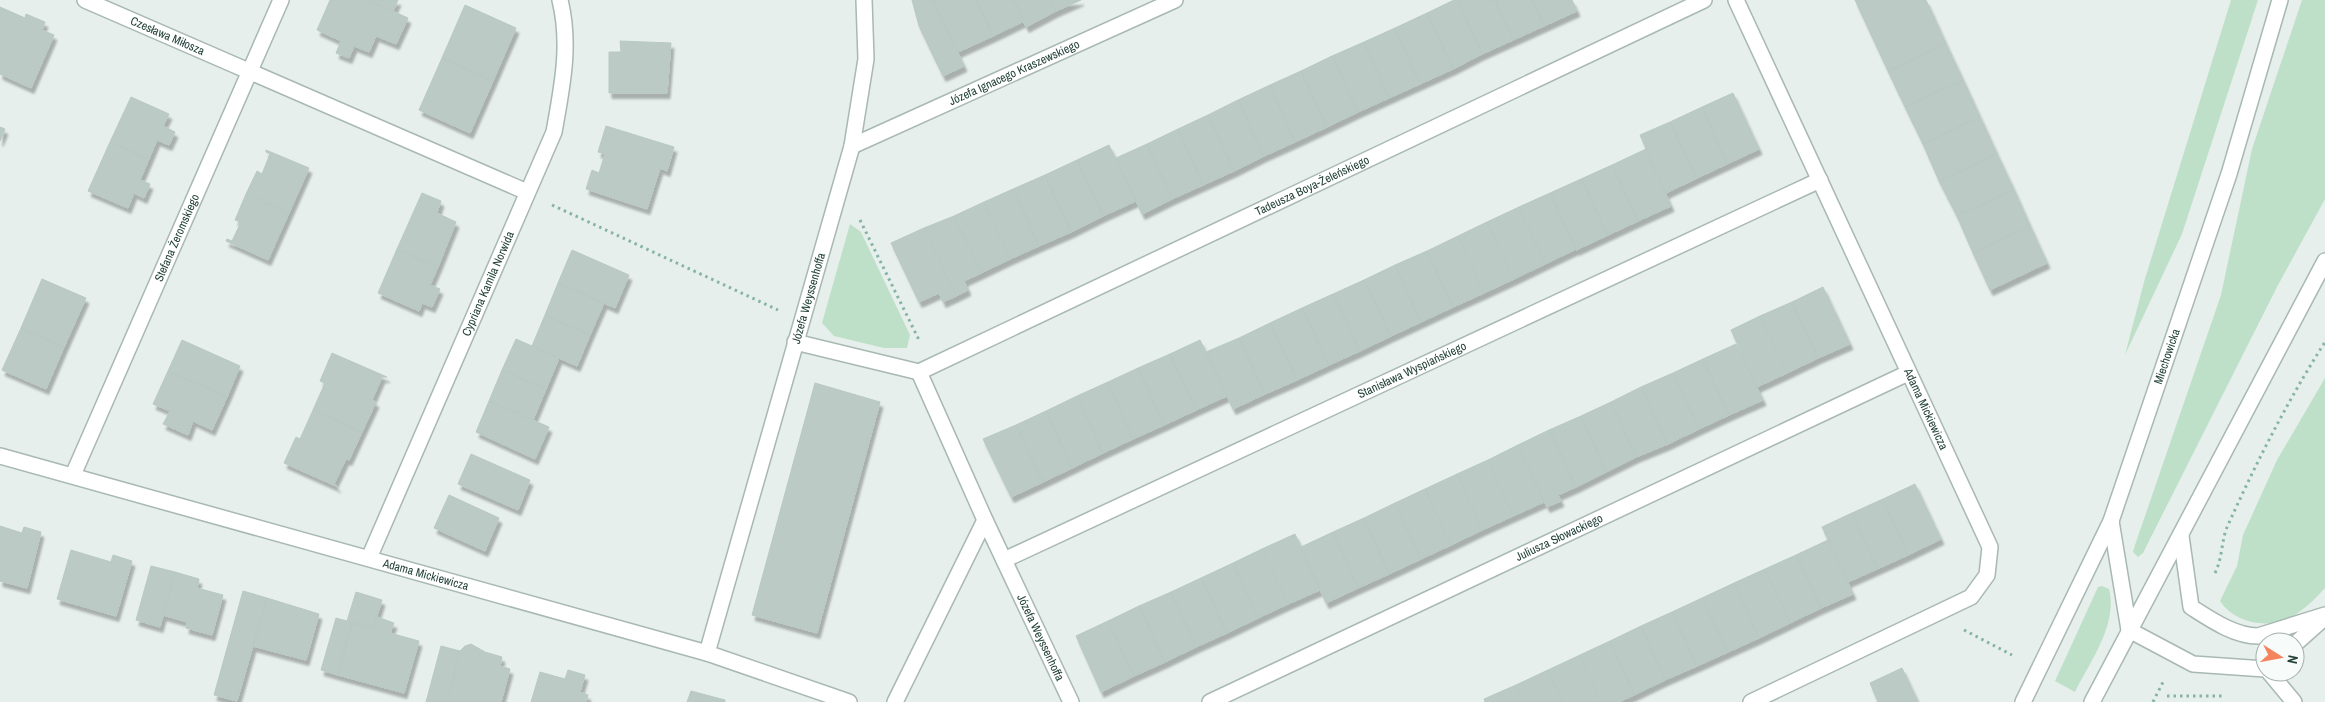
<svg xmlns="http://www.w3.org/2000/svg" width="2325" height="702" font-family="'Archivo Narrow',sans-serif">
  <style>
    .green { fill: #bfe0c8 }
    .building { fill: #bbcac4; stroke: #b8c9c2; filter: url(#shadow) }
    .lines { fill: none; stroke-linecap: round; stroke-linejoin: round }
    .minor-casing { stroke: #a8b8b2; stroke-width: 18 }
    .path { stroke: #86b3a5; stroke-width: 3; stroke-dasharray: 2.5 4; stroke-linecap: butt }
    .minor { stroke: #fff; stroke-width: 15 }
    .labels { text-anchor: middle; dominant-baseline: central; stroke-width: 4; stroke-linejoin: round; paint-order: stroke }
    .street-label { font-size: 12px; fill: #24423a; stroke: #f7fbf9 }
  </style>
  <defs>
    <filter id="shadow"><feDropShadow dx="3" dy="5.5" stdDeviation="1" flood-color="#0004"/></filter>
  </defs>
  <rect width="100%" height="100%" fill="#e6efeb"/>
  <!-- green -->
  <path class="green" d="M2231,0H2258L2182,234L2125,355L2144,282Z
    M2302,0H2325V199L2277,287L2143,553L2138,557L2133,552L2135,545L2221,295L2252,149Z
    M850,224L861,232L910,335L907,348H884L834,336L822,323Z
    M2325,378V588C2316,598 2305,609 2293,616C2270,630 2235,624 2220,601L2237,566L2243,535L2277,460Z
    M2102,586L2109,589C2118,625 2090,661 2075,692L2055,681L2098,587Z"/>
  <!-- building -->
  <path class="building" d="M330,0H368L408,18L396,44L376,36L369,52L354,46L349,58L336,53L341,41L317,30Z
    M368,0H398L393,11Z
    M912,0H933L964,66L943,76L919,26Z
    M933,0H976L993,36L958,52Z
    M976,0H1014L1024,21L993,36Z
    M1014,0H1051L1056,11L1026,27Z
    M1051,0H1081L1056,11Z
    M1454,0H1458L1482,54L1453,69L1427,13Z
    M1458,0H1495L1513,40L1482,54Z
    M1495,0H1532L1544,26L1513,40Z
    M1532,0H1572L1577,11L1544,26Z
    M1855,0H1926L1946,44L1888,71Z
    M465,5L516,28L493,81L442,58Z
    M0,7L25,18L26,14L45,22L42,30L54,35L31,88L0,74Z
    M1427,13L1453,69L1420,84L1395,28Z
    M1395,28L1420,84L1389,98L1364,42Z
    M620,41L671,43L667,93H609V52H621Z
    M1364,42L1389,98L1358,112L1332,56Z
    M1946,44L1963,80L1905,107L1888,71Z
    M1332,56L1358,112L1327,127L1301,71Z
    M442,58L493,81L470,133L419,110Z
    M1301,71L1327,127L1295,142L1270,85Z
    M1963,80L1980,117L1923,144L1905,107Z
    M1270,85L1295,142L1264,156L1238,100Z
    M1733,93L1759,149L1727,164L1702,107Z
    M131,97L169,114L163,126L175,132L169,145L157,140L149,159L110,142Z
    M1238,100L1264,156L1234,171L1208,115Z
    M1702,107L1727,164L1697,178L1670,122Z
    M1208,115L1234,171L1203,185L1178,129Z
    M1980,117L1997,154L1939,181L1923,144Z
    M1670,122L1697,178L1666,193L1640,135Z
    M606,126L674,147L667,171L660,168L647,209L586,189L592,170L599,173L605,154L598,152Z
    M0,127L5,129L0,141Z
    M1178,129L1203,185L1172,199L1147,144Z
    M110,142L149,159L140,180L150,184L144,198L134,193L128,208L88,191Z
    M1147,144L1172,199L1142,214L1116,158Z
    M1109,145L1136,201L1103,216L1077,160Z
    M1646,149L1671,206L1638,221L1612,165Z
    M266,150L309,168L289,213L246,194L257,171L262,174L270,154L266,152Z
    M1997,154L2014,190L1957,216L1939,181Z
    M1077,160L1103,216L1071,232L1045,175Z
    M1612,165L1638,221L1608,235L1581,179Z
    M1045,175L1071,232L1039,246L1013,189Z
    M1581,179L1608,235L1576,250L1550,193Z
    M1013,189L1039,246L1010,259L984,202Z
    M2014,190L2030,226L1973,253L1957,216Z
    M422,193L441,201L437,213L456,222L438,267L397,249Z
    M1550,193L1576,249L1545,264L1519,207Z
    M246,194L289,213L268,260L226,241L227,239L232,241L241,222L235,220Z
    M984,202L1010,259L981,273L954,216Z
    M1519,207L1545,264L1514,279L1487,222Z
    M954,216L981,273L964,281L968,290L956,296L924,228Z
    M1487,222L1514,279L1484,293L1458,236Z
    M2030,226L2047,263L1990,290L1973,253Z
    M924,228L956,296L943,302L939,293L919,302L891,243Z
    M1458,236L1484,293L1453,307L1427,251Z
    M397,249L438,267L430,285L440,289L432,307L422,303L419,311L378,293Z
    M572,250L629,275L615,308L558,283Z
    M1427,251L1453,307L1421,322L1395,265Z
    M1395,265L1421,322L1391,336L1364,280Z
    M42,279L86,298L64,347L21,328Z
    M1364,280L1391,336L1360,351L1333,294Z
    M558,283L604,303L590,335L545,315Z
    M1823,287L1850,344L1818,358L1792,302Z
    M1333,294L1360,351L1329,365L1302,308Z
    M1792,302L1818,358L1787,373L1760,316Z
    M1302,308L1329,365L1297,380L1270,323Z
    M545,315L590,335L577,366L532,346Z
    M1760,316L1787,373L1757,387L1731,330Z
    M1270,323L1297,380L1265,394L1239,338Z
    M21,328L64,347L46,389L2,370Z
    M1239,338L1265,394L1233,409L1206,352Z
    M516,339L559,358L546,389L502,370Z
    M182,340L240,366L227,397L168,371Z
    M1200,340L1227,396L1196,410L1170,354Z
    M1736,344L1763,400L1729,415L1703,359Z
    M332,353L387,377H382L372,400L376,402L362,432L313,410L325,383L320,381Z
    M1170,354L1196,410L1164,425L1138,368Z
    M1703,359L1729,415L1699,429L1673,373Z
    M1138,368L1164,425L1133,439L1108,382Z
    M502,370L546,389L533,420L489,401Z
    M168,371L227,397L212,430L193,421L188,435L163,424L170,411L153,404Z
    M1673,373L1699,429L1668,444L1641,387Z
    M1108,382L1133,439L1103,453L1077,396Z
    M815,383L880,402L817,633L752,615Z
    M1641,387L1668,444L1636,457L1611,402Z
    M1077,396L1103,453L1072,468L1046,411Z
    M489,401L549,427L535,459L476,432Z
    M1611,402L1636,457L1606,472L1581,416Z
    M313,410L362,432L349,460L346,459L334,484L338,487L284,463L296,437L300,439Z
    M1046,411L1072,468L1043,482L1016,425Z
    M1581,416L1606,472L1576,487L1549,430Z
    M1016,425L1043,482L1011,497L983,439Z
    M1549,430L1576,487L1558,495L1561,501L1547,507L1518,445Z
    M1518,445L1544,502L1513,516L1488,460Z
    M471,454L530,480L518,510L458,484Z
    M1488,460L1513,516L1482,530L1457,474Z
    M1457,474L1482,530L1451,545L1425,489Z
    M1915,484L1941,539L1908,555L1883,499Z
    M1425,489L1451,545L1421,559L1395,503Z
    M449,495L499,518L485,551L434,528Z
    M1883,499L1908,555L1877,569L1852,513Z
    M1395,503L1421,559L1389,574L1364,518Z
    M1852,513L1877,569L1848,582L1822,527Z
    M1364,518L1389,574L1358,588L1333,532Z
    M0,526L22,533L24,527L41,532L27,588L0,581Z
    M1333,532L1358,588L1326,603L1301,547Z
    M1295,534L1320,590L1288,604L1262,549Z
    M1828,540L1853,594L1821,608L1796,555Z
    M1262,549L1288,604L1258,618L1233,563Z
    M71,550L111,562L113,555L132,561L116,616L57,599Z
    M1796,555L1821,608L1790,623L1765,569Z
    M1233,563L1258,618L1227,633L1201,578Z
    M151,566L175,572L160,627L136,620Z
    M1765,569L1790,623L1759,638L1734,583Z
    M175,572L199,579L197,588L223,595L212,635L186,628L187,622L163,615Z
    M1201,578L1227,633L1196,647L1171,592Z
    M1734,583L1759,638L1728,652L1702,598Z
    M243,591L267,598L237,701L214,695Z
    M356,592L382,600L373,628L352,623L338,675L321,670L336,618L347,621Z
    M1171,592L1196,647L1165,662L1139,606Z
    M267,598L319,614L306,660L253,646Z
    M1702,598L1728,652L1697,666L1672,612Z
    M1139,606L1165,662L1134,676L1108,621Z
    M1672,612L1697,666L1665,680L1641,626Z
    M377,617L394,623L390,633L419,641L404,693L338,675L352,623L373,628Z
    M1108,621L1134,676L1101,692L1076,636Z
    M1641,626L1665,680L1634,695L1610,641Z
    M1610,641L1634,695L1619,702H1601L1580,655Z
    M471,644L485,652L502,657L500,666L510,669L501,702H447L460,651L465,646Z
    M441,646L460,651L447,702H426Z
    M1580,655L1601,702H1563L1548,670Z
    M1902,668L1918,702H1878L1870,683Z
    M568,670L585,675L580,692L588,695L586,702H531L540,672L565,679Z
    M1548,670L1563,702H1524L1516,685Z
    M1516,685L1524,702H1485L1484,699Z
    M691,691L725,700V702H687Z"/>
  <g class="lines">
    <!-- minor casing -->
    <g class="minor-casing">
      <g id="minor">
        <path id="s1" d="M85,0L527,192"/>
        <path id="s2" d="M1736,0L1990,547L1987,575L1971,597L1751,702"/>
        <path id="s3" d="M852,146L1175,0"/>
        <path d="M795,342L919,372"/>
        <path id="s4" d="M919,372L1704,0"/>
        <path id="s5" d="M919,372L985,520L1071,702"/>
        <path id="s6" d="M0,456L707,653L849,702"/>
        <path id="s7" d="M73,475L281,0"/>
        <path d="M2111,521L2129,630L2193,664L2265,669"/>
        <path d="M2181,536L2191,607C2210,619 2234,636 2258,636L2325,615"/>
        <path id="s8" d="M369,558L554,132C562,87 571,45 560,0"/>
        <path id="s9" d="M1004,560L1820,180"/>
        <path d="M2295,644L2324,618"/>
        <path id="s10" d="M707,653L852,146L866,59L864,0"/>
        <path d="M2269,672L2294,702"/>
        <path d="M895,702L985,520"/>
        <path id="s11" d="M1210,702L1908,373"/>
        <path id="s12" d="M2023,702L2111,521L2229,174L2280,0"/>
        <path d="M2092,702L2325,261"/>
      </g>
    </g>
    <!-- path -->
    <path class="path" d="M552,205L778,310
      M860,220L920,342
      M2215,573C2223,557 2221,540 2228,525C2256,463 2288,400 2325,342
      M1964,630L2012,655
      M2167,696H2224
      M2153,702L2164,680"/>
    <!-- minor -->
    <use href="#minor" class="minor"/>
  </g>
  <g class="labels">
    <!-- street labels -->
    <g class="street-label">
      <text stroke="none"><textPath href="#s1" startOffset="90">Czesława Miłosza</textPath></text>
      <text stroke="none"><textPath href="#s3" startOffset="178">Józefa Ignacego Kraszewskiego</textPath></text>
      <text stroke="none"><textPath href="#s4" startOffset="435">Tadeusza Boya-Żeleńskiego</textPath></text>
      <text stroke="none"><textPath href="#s7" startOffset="259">Stefana Żeromskiego</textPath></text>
      <text stroke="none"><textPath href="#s8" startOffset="299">Cypriana Kamila Norwida</textPath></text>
      <text stroke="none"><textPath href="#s10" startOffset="369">Józefa Weyssenhoffa</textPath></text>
      <text stroke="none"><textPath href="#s12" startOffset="375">Miechowicka</textPath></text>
      <text stroke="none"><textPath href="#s9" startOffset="450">Stanisława Wyspiańskiego</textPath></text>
      <text stroke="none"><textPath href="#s2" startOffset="451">Adama Mickiewicza</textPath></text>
      <text stroke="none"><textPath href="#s11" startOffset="386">Juliusza Słowackiego</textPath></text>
      <text stroke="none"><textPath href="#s6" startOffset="442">Adama Mickiewicza</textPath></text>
      <text stroke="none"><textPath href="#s5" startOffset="292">Józefa Weyssenhoffa</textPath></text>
    </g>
  </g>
  <!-- north arrow -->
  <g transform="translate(2280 657) rotate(101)"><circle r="24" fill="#f7fbf9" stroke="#a3b1ad"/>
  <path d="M0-4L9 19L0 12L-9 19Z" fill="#f4845f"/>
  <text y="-8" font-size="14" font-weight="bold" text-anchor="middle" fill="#24423a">N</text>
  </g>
</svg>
